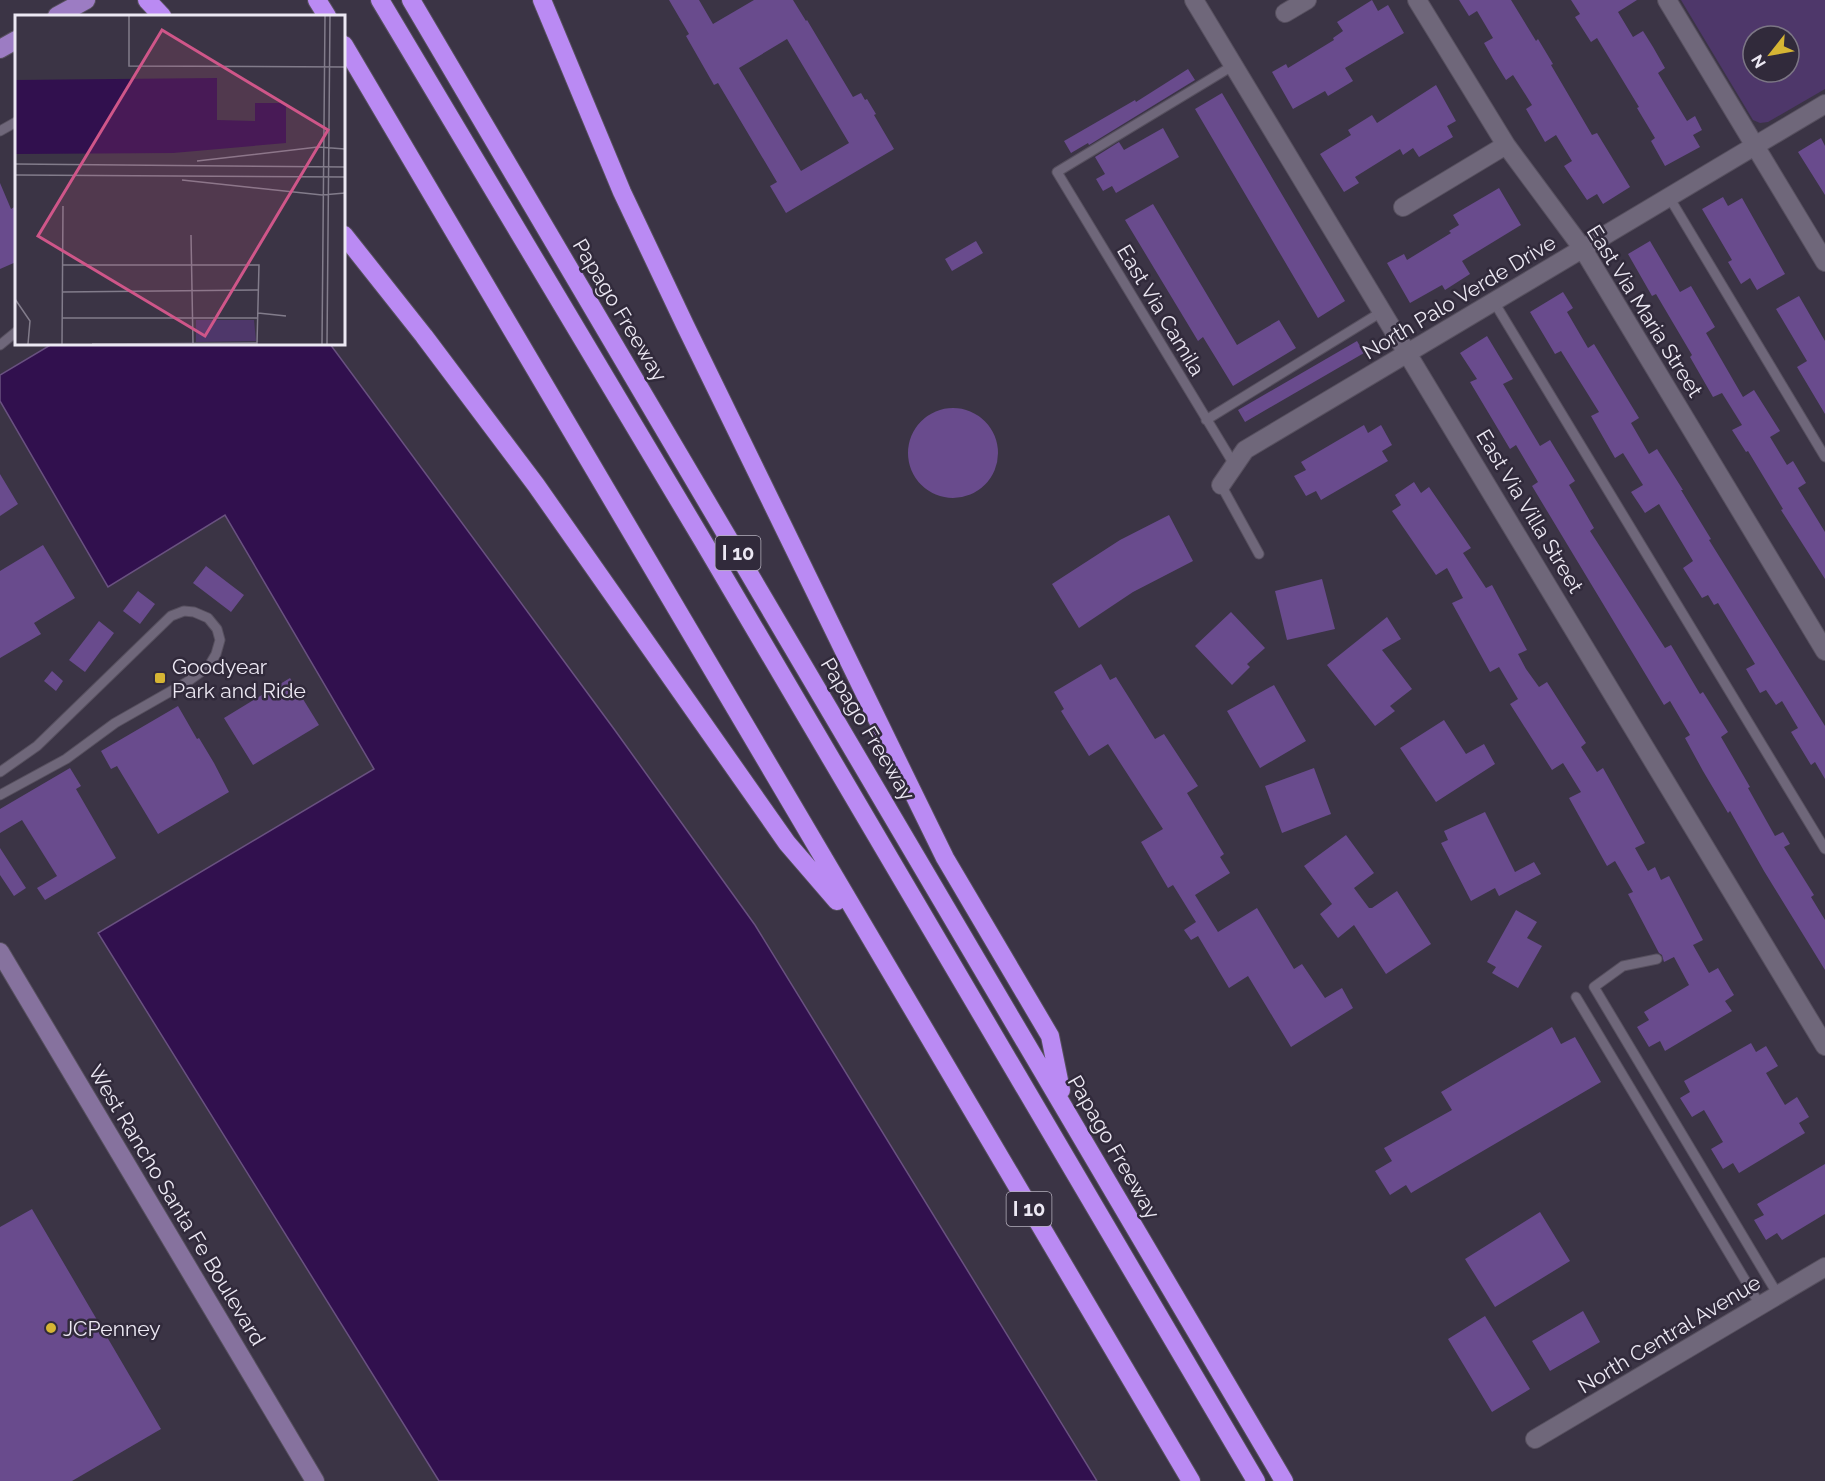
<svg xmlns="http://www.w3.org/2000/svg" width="1825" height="1481" font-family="Raleway,sans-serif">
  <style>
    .green { fill: #4e376a; fill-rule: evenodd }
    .water { fill: #31104e; stroke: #695180; stroke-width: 1.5 }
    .building { fill: #694b8d; fill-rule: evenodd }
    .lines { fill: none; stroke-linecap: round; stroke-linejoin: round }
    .lane-casing { stroke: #57505f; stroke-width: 11 }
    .street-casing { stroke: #57505f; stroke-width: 20 }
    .secondary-casing { stroke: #57505f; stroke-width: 20 }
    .primary-casing { stroke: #57505f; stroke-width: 20 }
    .highway-casing { stroke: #57505f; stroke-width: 20 }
    .lane { stroke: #6f677a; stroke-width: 9 }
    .street { stroke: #6f677a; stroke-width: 18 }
    .secondary { stroke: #86729e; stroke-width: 18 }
    .primary { stroke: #9c7cc3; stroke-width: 18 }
    .highway { stroke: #ba8af3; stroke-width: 18 }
    .poi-dot { fill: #d6b534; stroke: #312a3b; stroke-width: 2 }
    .labels { text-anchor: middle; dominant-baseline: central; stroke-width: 5; stroke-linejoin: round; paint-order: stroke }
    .shield { fill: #312a3b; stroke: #b4afbc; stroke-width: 1.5 }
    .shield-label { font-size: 20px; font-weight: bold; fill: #ece8f3 }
    .street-label { font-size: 21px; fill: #ece8f3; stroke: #312a3b }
    .poi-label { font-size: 21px; fill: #ece8f3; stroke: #312a3b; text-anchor: start }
    .inset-road { fill: none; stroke: #827c8b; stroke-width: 1.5 }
    .view { fill: #cf5689; fill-opacity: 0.15; stroke: #cf5689; stroke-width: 3 }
    .inset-edge { fill: none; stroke: #ece8f3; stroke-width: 3 }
  </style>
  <rect width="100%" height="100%" fill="#3b3445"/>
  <!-- green -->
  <path class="green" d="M1681,0H1825V89L1768,122L1760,123L1753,120ZM1753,36H1789V72H1753Z"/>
  <!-- water -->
  <path class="water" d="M52,344H330L614,729L755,925L1097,1481H439L98,933L374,769L225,515L108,587L0,401V375Z"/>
  <!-- building -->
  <path class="building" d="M669,0H699L713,24L754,0H793L806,21L807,20L853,97L861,93L865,100L867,99L876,114L874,115L894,149L786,213L770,186L777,182L718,83L714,85L686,36L689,34ZM787,39L849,143L801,171L739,68Z
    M1372,0L1378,11L1388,5L1404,33L1345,68L1353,81L1328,96L1325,91L1293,109L1272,72L1286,64L1288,68L1334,40L1333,38L1343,31L1337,22Z
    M1459,0H1511L1536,41L1538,39L1553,64L1551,65L1592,135L1597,133L1630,187L1603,204L1597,194L1587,200L1564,166L1572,161L1556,135L1545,142L1526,109L1532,105L1513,75L1506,80L1493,59L1484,43L1493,38L1477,11L1469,16Z
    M1571,0H1637L1618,12L1633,37L1643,31L1653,47L1665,68L1658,73L1687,121L1695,116L1702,130L1693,135L1700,147L1665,166L1651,141L1655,138L1637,108L1639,107L1597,38L1591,42L1575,17L1580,14Z
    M1188,69L1195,80L1089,145L1088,143L1071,153L1064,141L1135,100L1136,102Z
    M1436,85L1456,121L1447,126L1453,137L1419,157L1413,148L1403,155L1400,149L1355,177L1359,183L1344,192L1320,154L1351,135L1348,130L1372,115L1377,123Z
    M1222,93L1345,301L1318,318L1195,109Z
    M1163,128L1179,157L1116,193L1112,186L1103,191L1096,179L1105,174L1095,157L1119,142L1124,150Z
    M1821,138L1825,146V195L1798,152Z
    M0,183L11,209L16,206V262L0,269Z
    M1499,188L1521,225L1462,261L1470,274L1445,290L1442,285L1410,303L1387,263L1404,254L1407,260L1451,233L1449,231L1459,225L1453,215Z
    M1723,197L1728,206L1742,198L1785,274L1757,290L1750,278L1741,284L1728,262L1732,260L1702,209Z
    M1153,204L1237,345L1279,320L1296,348L1233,386L1203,337L1198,341L1125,220Z
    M976,241L983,253L952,271L945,259Z
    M1650,241L1680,292L1691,286L1715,327L1706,333L1743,397L1754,390L1780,431L1770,437L1787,465L1793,461L1806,483L1798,488L1825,532V579L1781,510L1783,509L1748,451L1746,452L1732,430L1742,425L1722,393L1713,397L1690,357L1692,355L1656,294L1652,296L1628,254Z
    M1563,292L1573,308L1567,312L1588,348L1594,344L1639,418L1631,423L1649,454L1657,449L1683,490H1681L1711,539L1709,540L1825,726V779L1815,762L1811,765L1791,732L1798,728L1782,701L1776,705L1766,690L1760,693L1746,669L1755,664L1718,603L1714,605L1708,595L1702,598L1683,568L1693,561L1659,504L1645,513L1631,492L1643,485L1623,453L1615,458L1591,416L1599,412L1561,351L1555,354L1530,312Z
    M1799,296L1825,341V414L1797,367L1807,361L1776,309Z
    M1487,336L1513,379L1503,384L1540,446L1550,440L1575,481L1569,485L1594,528L1590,531L1665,648L1671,645L1700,694L1703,692L1728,732L1721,737L1750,787L1748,788L1775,836L1783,832L1790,844L1784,847L1814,895L1811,897L1825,920V970L1764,871L1730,811L1728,813L1703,771L1685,738L1690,735L1670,701L1664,705L1532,486L1538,482L1516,445L1510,449L1470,382L1477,379L1460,353Z
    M1357,341L1364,353L1245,422L1238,410Z
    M908 453a45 45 0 1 1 90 0a45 45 0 1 1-90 0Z
    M1364,425L1368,433L1381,425L1392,445L1382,451L1388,461L1321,500L1316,491L1306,496L1294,476L1306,470L1301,462Z
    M0,474L18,504L0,516Z
    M1414,482L1421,493L1429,487L1471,548L1463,553L1486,588L1492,585L1527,650L1518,654L1526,669L1539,687L1547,682L1586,743L1581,747L1597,772L1603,768L1645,843L1635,848L1648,871L1655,867L1661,880L1669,876L1703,940L1693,945L1709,973L1718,968L1734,995L1725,1001L1732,1011L1665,1051L1660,1041L1649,1047L1637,1027L1649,1020L1644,1012L1689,985L1674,957L1664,962L1662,955L1659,953L1628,894L1633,892L1615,861L1607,866L1569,798L1581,792L1563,763L1552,770L1510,704L1518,699L1499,667L1490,672L1452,603L1463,598L1447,568L1436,575L1392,511L1401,505L1395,495Z
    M1169,515L1193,561L1133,592L1079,628L1052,584L1120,540Z
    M43,545L75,598L34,623L41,634L0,658V571Z
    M206,566L244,595L231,612L193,583Z
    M1322,579L1335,629L1287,640L1275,591Z
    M138,591L155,604L140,624L123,611Z
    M1231,612L1265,648L1247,664L1250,667L1232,685L1195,646Z
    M1387,617L1401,639L1382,650L1412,689L1390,706L1395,711L1375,726L1327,665Z
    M99,621L114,633L85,672L69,660Z
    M1101,664L1110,680L1116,677L1155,739L1164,734L1198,786L1187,793L1224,854L1220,857L1230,873L1195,895L1218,932L1257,908L1294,969L1302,964L1325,998L1342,988L1353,1008L1291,1047L1248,976L1229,988L1198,936L1191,940L1184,930L1196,922L1173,885L1168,888L1141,842L1163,829L1108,744L1089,756L1061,711L1064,709L1054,692Z
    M52,671L63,681L56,691L44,681Z
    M290,678L319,725L253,765L224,718Z
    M1274,685L1306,741L1260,768L1227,711Z
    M178,706L197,739L199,738L214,763L229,792L158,834L117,766L111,769L101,751Z
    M1444,720L1466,754L1484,744L1495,764L1436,802L1400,748Z
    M70,768L81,786L76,789L116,858L45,900L37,888L57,876L22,820L0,833V809Z
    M1314,768L1331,814L1282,833L1265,786Z
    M1485,812L1515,872L1534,862L1541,874L1499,896L1495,888L1471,901L1441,843L1448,840L1444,831Z
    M1346,835L1374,873L1354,888L1369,908H1372L1397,891L1431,944L1386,974L1354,925L1338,938L1320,914L1332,904L1304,866Z
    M0,848L26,888L14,896L0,875Z
    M1516,910L1537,922L1527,938L1542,946L1518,988L1492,973L1496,967L1487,962Z
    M1552,1027L1561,1044L1575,1037L1601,1082L1411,1193L1406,1185L1390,1195L1375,1171L1392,1161L1384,1148L1452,1110L1441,1092Z
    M1751,1043L1756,1052L1766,1046L1778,1066L1766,1073L1785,1105L1797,1097L1809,1117L1799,1123L1805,1133L1739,1173L1733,1163L1723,1169L1711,1149L1723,1142L1704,1110L1692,1117L1680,1098L1690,1092L1684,1081Z
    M1825,1164V1214L1782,1240L1777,1233L1766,1240L1754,1220L1764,1215L1757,1204Z
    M32,1209L161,1429L72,1481H0V1227Z
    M1540,1212L1570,1261L1495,1307L1465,1259Z
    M1583,1311L1600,1342L1550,1371L1532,1341Z
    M1485,1316L1530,1389L1492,1412L1448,1339Z"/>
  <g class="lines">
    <!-- lane casing -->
    <g class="lane-casing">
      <path id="lane" d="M1234,65L1057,172L1235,466
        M0,131L16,122
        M1669,197L1825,457
        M1494,302L1825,849
        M0,345L16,332
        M1206,420L1383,311
        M1221,485L1259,554
        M0,772L37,746L171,616L184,611L194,612L208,618L217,629L220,640L216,654L209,666L187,682L115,723L66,759L0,795
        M1657,959L1623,966L1594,987L1778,1295
        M1576,997L1760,1305"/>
    </g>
    <!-- street casing -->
    <g class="street-casing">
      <path id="street" d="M1194,0L1825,1046
        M1417,0L1506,145L1583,249L1825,651
        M1667,0L1825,262
        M1285,13L1307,0
        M1403,207L1506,145
        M1221,485L1245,450L1825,104
        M1535,1439L1825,1267"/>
    </g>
    <!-- secondary casing -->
    <g class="secondary-casing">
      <path id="secondary" d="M0,952L315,1481"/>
    </g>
    <!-- primary casing -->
    <g class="primary-casing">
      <path id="primary" d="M57,16L86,0
        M0,49L16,40"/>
    </g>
    <!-- highway casing -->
    <g class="highway-casing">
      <path id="highway" d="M147,0L162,16
        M317,0L327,16
        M380,0L703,541L1256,1481
        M411,0L1284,1481
        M542,0L622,192L685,325L920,807L945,858L1050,1036L1061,1090
        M344,45L1191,1481
        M344,235L424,336L536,485L787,843L837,901"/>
    </g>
    <!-- lane -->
    <use href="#lane" class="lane"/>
    <!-- street -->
    <use href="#street" class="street"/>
    <!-- secondary -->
    <use href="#secondary" class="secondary"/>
    <!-- primary -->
    <use href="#primary" class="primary"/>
    <!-- highway -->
    <use href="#highway" class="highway"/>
  </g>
  <!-- markers -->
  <g class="poi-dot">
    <rect x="154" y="672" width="12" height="12" rx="3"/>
    <circle cx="51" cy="1328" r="6"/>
  </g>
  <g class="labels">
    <!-- shield labels -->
    <g class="shield">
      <rect x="715.5" y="536" width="45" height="34" rx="4.5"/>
      <rect x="1006.5" y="1192" width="45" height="34" rx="4.5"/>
    </g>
    <g class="shield-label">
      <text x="738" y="553">I 10</text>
      <text x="1029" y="1209">I 10</text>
    </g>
    <!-- street labels -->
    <g class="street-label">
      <text transform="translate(1459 297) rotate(-31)">North Palo Verde Drive</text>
      <text transform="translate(620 310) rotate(59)">Papago Freeway</text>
      <text transform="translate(1161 310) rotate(59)">East Via Camila</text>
      <text transform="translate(1645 311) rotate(58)">East Via Maria Street</text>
      <text transform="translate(1530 511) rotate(59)">East Via Villa Street</text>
      <text transform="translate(868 729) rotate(59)">Papago Freeway</text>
      <text transform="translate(1114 1147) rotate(60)">Papago Freeway</text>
      <text transform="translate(177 1205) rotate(59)">West Rancho Santa Fe Boulevard</text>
      <text transform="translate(1669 1334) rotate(-31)">North Central Avenue</text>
    </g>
    <!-- poi labels -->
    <g class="poi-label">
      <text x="172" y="666">Goodyear<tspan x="172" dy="24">Park and Ride</tspan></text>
      <text x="63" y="1328">JCPenney</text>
    </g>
  </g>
  <!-- overview -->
  <g transform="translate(15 15)">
    <rect width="330" height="330" fill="#3b3445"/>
    <path d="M181,305H239L241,326L181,327Z" fill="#4e376a"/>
    <path d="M202,63V105L240,106V88H271V128L158,138L0,139V65Z" fill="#31104e"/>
    <path class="inset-road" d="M114,1V51L330,52M182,146L303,132L330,134M0,149L330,152M0,160L330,162M167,165L307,180L330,178M176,220L178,329M47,250H244L242,329M47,277L243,275M0,284L15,306L13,329M243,298L271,301M47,303H243M47,329L48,191M77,329L242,328M307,329L310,1M312,329L315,1"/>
    <path class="view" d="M147,15L313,115L190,321L23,221Z"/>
    <rect width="330" height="330" class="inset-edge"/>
  </g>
  <!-- north arrow -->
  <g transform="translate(1771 54) rotate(239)"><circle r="28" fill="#312a3b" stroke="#7c7685" stroke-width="1.5"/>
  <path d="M0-4.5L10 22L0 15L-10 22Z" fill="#d6b534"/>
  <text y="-9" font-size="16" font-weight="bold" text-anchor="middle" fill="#ece8f3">N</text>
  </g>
</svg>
